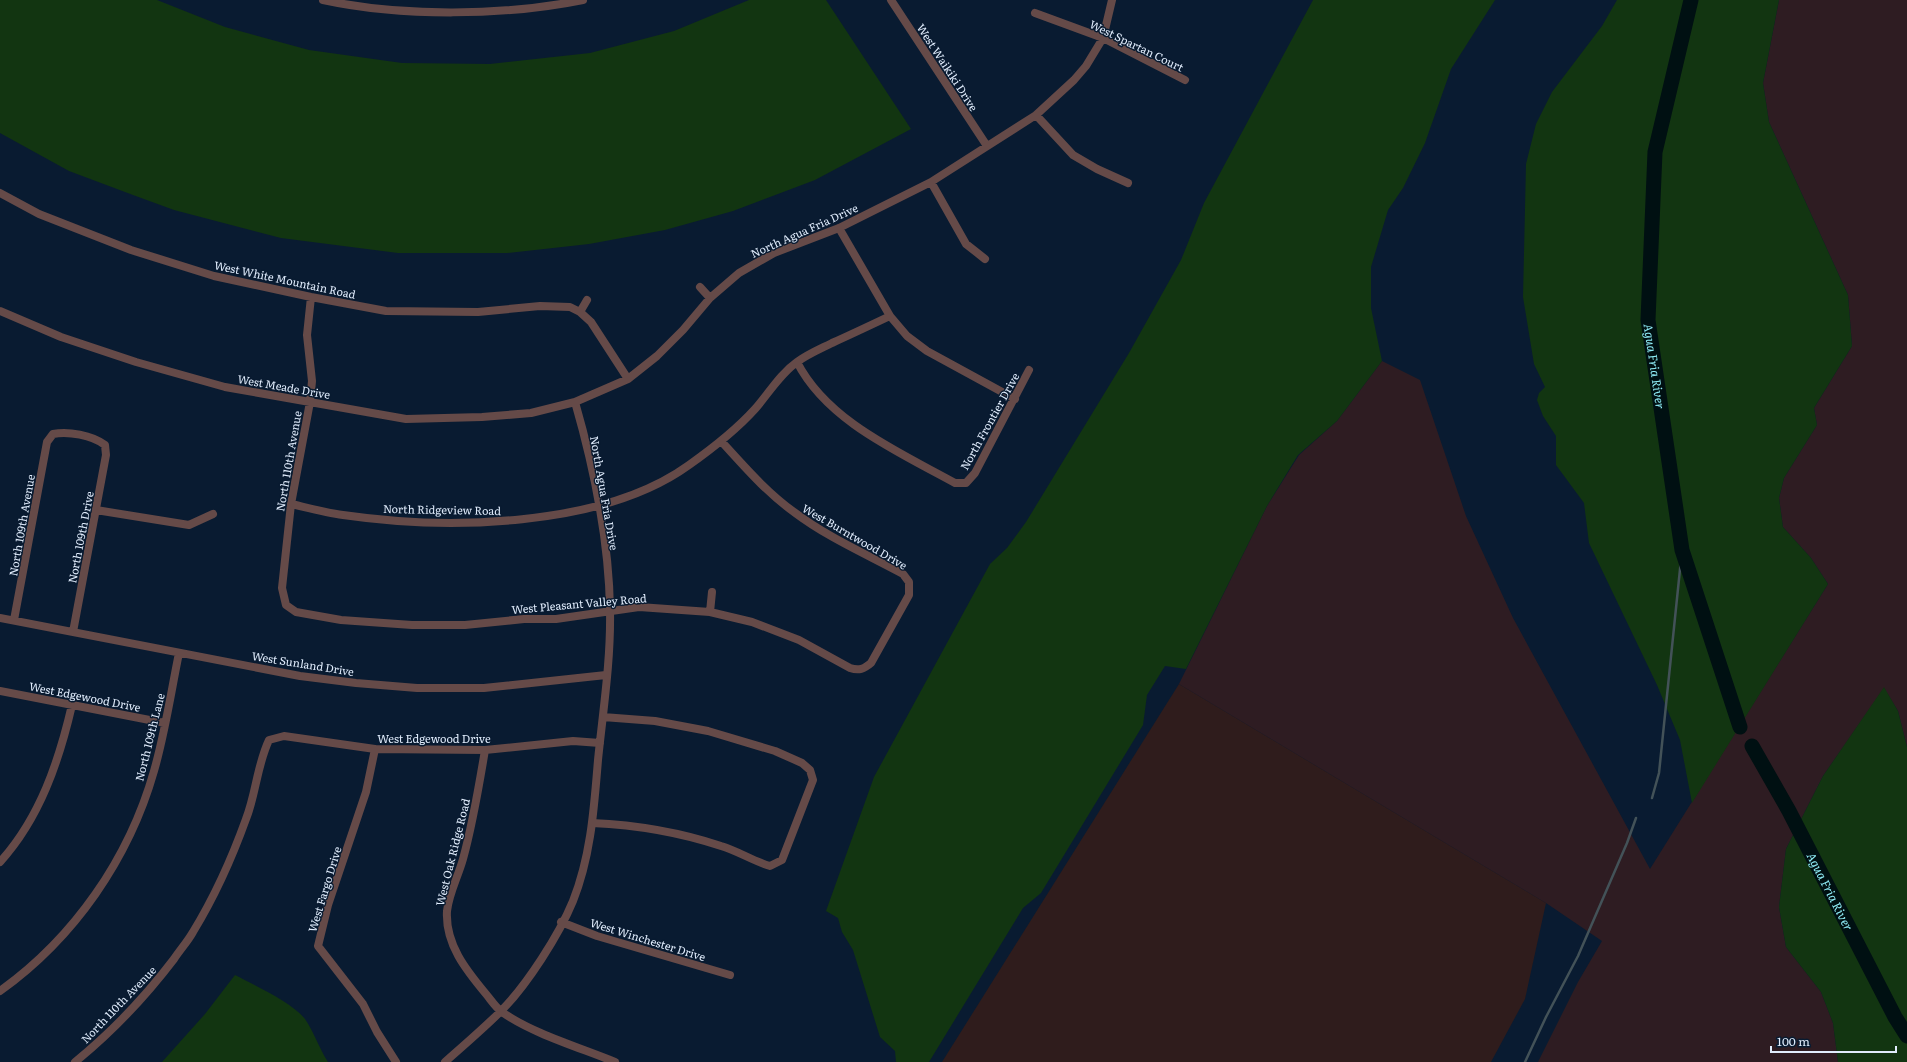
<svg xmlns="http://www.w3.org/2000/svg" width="1907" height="1062" font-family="Literata,serif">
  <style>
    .commercial { fill: #2f1c1c }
    .industrial { fill: #2e1c22 }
    .green { fill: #123511 }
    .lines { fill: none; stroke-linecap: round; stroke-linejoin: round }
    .stream { stroke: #435258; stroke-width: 2.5 }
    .river { stroke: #001012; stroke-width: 15 }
    .minor { stroke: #654a48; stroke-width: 8 }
    .labels { text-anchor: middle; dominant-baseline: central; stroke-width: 3; stroke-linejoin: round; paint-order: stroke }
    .street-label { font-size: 11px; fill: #e0ecfc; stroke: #091b31 }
    .water-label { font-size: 12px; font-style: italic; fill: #8feef8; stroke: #091b31 }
  </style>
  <rect width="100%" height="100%" fill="#091b31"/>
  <!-- commercial -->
  <path class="commercial" d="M1179,684L1546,903L1525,999L1491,1062H942Z"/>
  <!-- industrial -->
  <path class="industrial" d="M1779,0H1907V747L1898,711L1884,688L1823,776L1786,849L1779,907L1786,947L1821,992L1833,1023L1838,1062H1538L1578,982L1602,941L1546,903L1179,684L1267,506L1299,455L1337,421L1382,361L1420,380L1466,516L1513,618L1650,869L1828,584L1811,558L1783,527L1779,498L1784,478L1817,425L1814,408L1852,346L1848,295L1769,122L1763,83Z"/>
  <!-- green -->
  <path class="green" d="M0,0H157L225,27L309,50L402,63L490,64L590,53L674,31L749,0H826L911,129L815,180L733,211L665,230L589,244L507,253H398L281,238L174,210L133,195L69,171L0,133Z
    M1313,0H1495L1451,69L1425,143L1403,188L1388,210L1371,267V308L1382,361L1337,421L1298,455L1267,506L1186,669L1165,666L1147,695L1143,725L1041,893L1023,908L929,1062H896L895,1051L880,1037L853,950L842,932L838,918L826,911L874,777L990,564L1007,548L1026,522L1129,353L1181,260L1204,203Z
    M1617,0H1779L1763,83L1769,122L1848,295L1852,346L1814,408L1817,425L1784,478L1779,498L1783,527L1811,558L1828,584L1692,803L1680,740L1657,685L1589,543L1584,503L1556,465V436L1543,416L1537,400L1539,393L1545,387L1534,364L1523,297L1526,164L1536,124L1552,92L1602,26Z
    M1884,687L1898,711L1907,747V1062H1838L1833,1023L1821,992L1786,947L1779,907L1786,849L1823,776Z
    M235,975C254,985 292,1002 305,1019C314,1032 319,1048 328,1062H162L205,1014Z"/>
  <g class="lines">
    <!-- stream -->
    <path class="stream" d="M1652,798L1659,773L1682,550
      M1525,1062L1546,1017L1578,956L1627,843L1636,818"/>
    <!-- river -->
    <g class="river">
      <path id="s1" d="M1691,0L1655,152L1648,320L1682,550L1740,727"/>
      <path id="s2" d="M1752,746L1789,811L1895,1017L1907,1036"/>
    </g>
    <!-- minor -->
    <path class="minor" d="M323,0C402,17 504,16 583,0
      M891,0L987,146
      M1035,13L1103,38L1185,80
      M1036,115L1073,155L1097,169L1128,183
      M931,182L966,244L985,259
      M0,193L39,214L131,250L214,276L311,297L386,311L478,312L540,306L570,307L580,312L591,322L628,379
      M839,228L890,316L907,336L927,351L1015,399
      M700,287L710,298
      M311,297L307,335L312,381L310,402L291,504L282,588L286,605L296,612L341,620L412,625H465L524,619H556L639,607L710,612L752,622L799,640L850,668C859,671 864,669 871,663L909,595V582L903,574C866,554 827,537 794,512C766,492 744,466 721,441
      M0,311L61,337L136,362L225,387L406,419L482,417L531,413L575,402L628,379L657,356L683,330L710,298L739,273L774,253L839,228L931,182L1036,115L1074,80L1086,66L1103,38L1112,0
      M580,312L587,300
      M797,362C827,421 899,452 955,483H966L975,473L1029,370
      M291,504C308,508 326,513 343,515C446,530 602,528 689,465C713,448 736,430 755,409C769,393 780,374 797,362C808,354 820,349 832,343C852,334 871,325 890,316
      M96,510L189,525L213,514
      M710,612L712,592
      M0,618L300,676L356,683L417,688H484L606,675
      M14,620L47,442L53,434C68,431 92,435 105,445L106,455L73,632
      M0,691L165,723
      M375,749L366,792L328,905L318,946L363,1004L377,1032L396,1062
      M485,750C479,786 473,823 463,859C458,877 449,893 447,911C445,944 466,970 486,994C491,1000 496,1008 502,1012C531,1033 581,1048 615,1062
      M592,823C637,825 679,832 721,846C738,851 753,861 770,866L782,860L813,780L810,770L802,763L775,751L708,731L655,721L603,717
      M0,862C40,818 59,761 72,705
      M561,922L597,936L730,975
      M0,991C74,938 129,859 154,771C165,733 171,692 179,653
      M75,1062C112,1032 145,997 174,959C180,950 188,941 193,932C215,896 232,858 246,819C256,794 257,765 269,740L284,736L375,749L485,750L573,741L600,743
      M445,1062C464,1045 483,1029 501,1011C527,985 559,935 573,901C591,856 594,808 598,760C603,711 611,660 610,610C609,541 594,468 575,402"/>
  </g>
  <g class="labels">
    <!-- street labels -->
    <g class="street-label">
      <text transform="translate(1137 45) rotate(26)">West Spartan Court</text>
      <text transform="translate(948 67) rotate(57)">West Waikiki Drive</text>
      <text transform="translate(804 230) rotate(-24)">North Agua Fria Drive</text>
      <text transform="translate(285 279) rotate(12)">West White Mountain Road</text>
      <text transform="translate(284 386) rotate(10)">West Meade Drive</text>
      <text transform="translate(989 421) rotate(-61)">North Frontier Drive</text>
      <text transform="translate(288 461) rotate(-80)">North 110th Avenue</text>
      <text transform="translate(605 493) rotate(80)">North Agua Fria Drive</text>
      <text transform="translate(442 509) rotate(1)">North Ridgeview Road</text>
      <text transform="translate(21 525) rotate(-80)">North 109th Avenue</text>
      <text transform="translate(855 536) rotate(30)">West Burntwood Drive</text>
      <text transform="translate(80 537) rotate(-79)">North 109th Drive</text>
      <text transform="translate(579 603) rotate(-5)">West Pleasant Valley Road</text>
      <text transform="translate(303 663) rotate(9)">West Sunland Drive</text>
      <text transform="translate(85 696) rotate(11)">West Edgewood Drive</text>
      <text transform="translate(149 737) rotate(-76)">North 109th Lane</text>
      <text x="434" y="738">West Edgewood Drive</text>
      <text transform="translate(452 852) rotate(-76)">West Oak Ridge Road</text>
      <text transform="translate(324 889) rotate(-73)">West Fargo Drive</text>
      <text transform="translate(648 939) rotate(17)">West Winchester Drive</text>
      <text transform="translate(118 1004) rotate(-46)">North 110th Avenue</text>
    </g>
    <!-- water labels -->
    <g class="water-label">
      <text stroke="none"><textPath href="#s1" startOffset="371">Agua Fria River</textPath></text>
      <text stroke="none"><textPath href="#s2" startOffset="165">Agua Fria River</textPath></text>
    </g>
  </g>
  <!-- scale -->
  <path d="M1771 1046v6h125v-6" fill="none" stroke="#e0ecfc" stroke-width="2"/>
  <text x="1777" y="1046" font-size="12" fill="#e0ecfc" stroke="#091b31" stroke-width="3" paint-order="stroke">100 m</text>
</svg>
